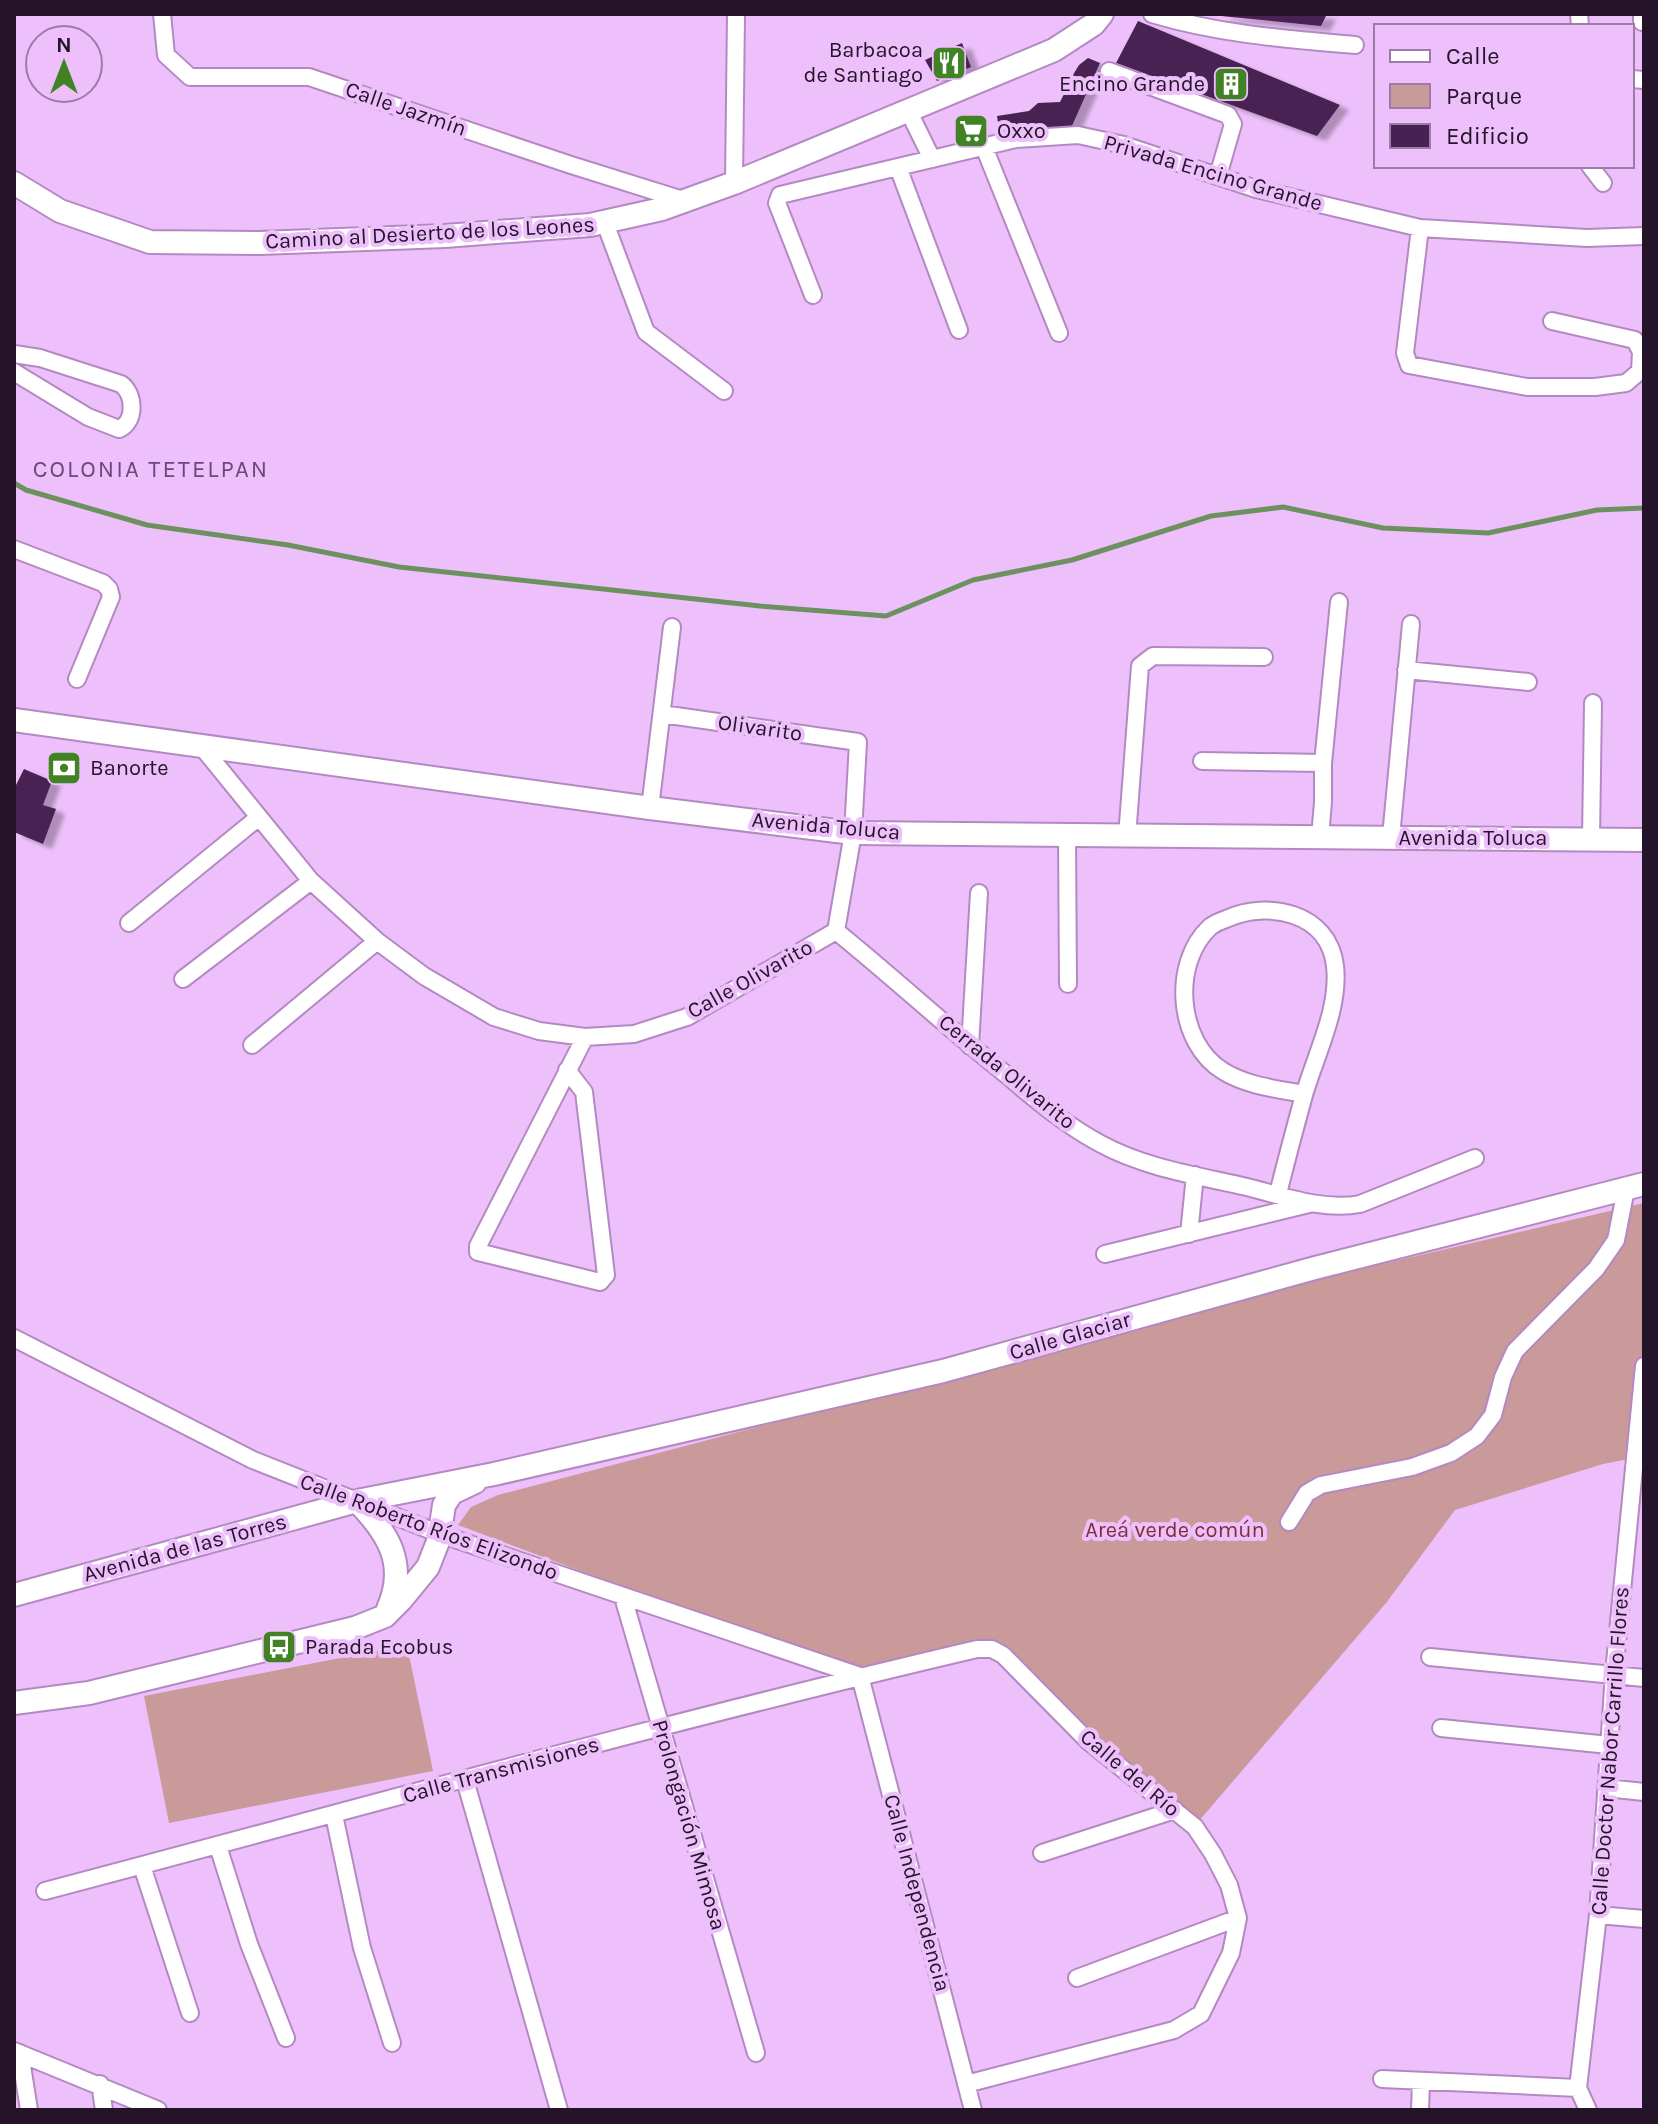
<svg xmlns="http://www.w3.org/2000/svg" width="1658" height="2124" font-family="Karla,sans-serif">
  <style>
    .green { fill: #ca9999 }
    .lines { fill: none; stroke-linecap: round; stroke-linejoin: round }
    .stream { stroke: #6c915f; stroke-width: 5 }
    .building { fill: #472152; filter: url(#shadow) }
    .street-casing { stroke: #b489c1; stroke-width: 20 }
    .secondary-casing { stroke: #b489c1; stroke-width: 26 }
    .street { stroke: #fff; stroke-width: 16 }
    .secondary { stroke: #fff; stroke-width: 22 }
    .labels { text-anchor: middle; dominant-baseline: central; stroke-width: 8; stroke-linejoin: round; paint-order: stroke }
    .poi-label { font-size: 22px; fill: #241329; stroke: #edc0fb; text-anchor: start }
    .street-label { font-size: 22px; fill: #241329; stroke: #edc0fb }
    .park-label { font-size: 22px; fill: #802e35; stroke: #edc0fb }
    .neighbourhood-label { font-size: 24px; letter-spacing: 2px; fill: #6d467a; stroke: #edc0fb }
  </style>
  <defs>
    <filter id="shadow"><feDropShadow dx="9" dy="5" stdDeviation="2" flood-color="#0004"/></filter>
  </defs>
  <rect width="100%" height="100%" fill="#edc0fb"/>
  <!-- green -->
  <path class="green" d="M1644,1203V1456L1603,1464L1455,1510L1386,1603L1198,1822L992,1649L860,1676L458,1525L471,1507L498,1495L1356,1270Z
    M407,1645L433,1771L169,1823L144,1696Z"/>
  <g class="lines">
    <!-- stream -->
    <path class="stream" d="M14,483L26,490L147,525L288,545L399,567L760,606L886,616L973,580L1072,560L1211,516L1283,507L1383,528L1488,533L1597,510L1644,508"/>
  </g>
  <!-- building -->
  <path class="building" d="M1221,14H1327L1321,26L1221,16Z
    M1138,21L1340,105L1317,136L1116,63Z
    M962,43L971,67L937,81L925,60Z
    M1088,58L1100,63L1071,128L1000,135L997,116L1029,111L1038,103L1060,102L1064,94L1062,93L1079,65Z
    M24,769L52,781L43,805L56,809L43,844L14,832V789Z"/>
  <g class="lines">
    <!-- street casing -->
    <g class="street-casing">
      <path id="street" d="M162,14L166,55L190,77H309L571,165L686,201
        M1152,14C1218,34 1286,39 1355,45
        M1579,14L1580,26
        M1642,22V14
        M1109,71L1228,115L1233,124L1218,176
        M1632,79L1644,80
        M908,110L932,159
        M984,147L1059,333
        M1590,166L1603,183
        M898,167L959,330
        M734,183L736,14
        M605,223L646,332L724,391
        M1420,228L1405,353L1409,365L1527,387H1595L1626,383L1640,371L1641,352L1635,340L1552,321
        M813,295L777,203L780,195L1016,139L1078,135L1124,145L1256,189L1420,228L1587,238L1644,236
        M14,354L40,358L121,384C135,394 136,422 119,429L88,417L14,372
        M14,549L103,583L109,589L111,597L77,679
        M1406,670L1528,682
        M202,747L311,881L377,941L424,976L494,1017L539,1031L585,1037L634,1034L687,1017L836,931L853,833L858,742L662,714
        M1202,761L1323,763
        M650,808L672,627
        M1067,836L1068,984
        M1127,837L1140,666L1153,656L1264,657
        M1320,837L1323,802V763L1339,602
        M1391,837L1411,624
        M1591,839L1593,703
        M129,923L259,817
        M836,931C894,978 949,1029 1008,1076C1037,1101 1067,1126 1101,1144C1145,1168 1199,1176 1247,1187C1283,1196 1323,1211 1360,1204L1475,1158
        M183,979L311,881
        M252,1045L377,941
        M970,1046L979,893
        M567,1070L584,1092L606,1275L600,1282L478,1252V1246L585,1037
        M1278,1194C1286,1161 1295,1128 1304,1095C1316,1054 1340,1008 1335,966C1329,912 1267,900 1226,919C1220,921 1214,924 1210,927C1171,963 1177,1043 1223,1071C1247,1086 1277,1089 1304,1094
        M1189,1234L1195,1175
        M1105,1254L1309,1204
        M14,1338L253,1460L440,1534L860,1676
        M1289,1522L1307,1493L1321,1485L1412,1467L1451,1453L1477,1436L1493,1415L1503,1377L1515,1351L1596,1269L1616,1240L1626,1189
        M623,1597L756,2053
        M1430,1657L1644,1678
        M860,1676L973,2110
        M1441,1728L1609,1745
        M465,1780L559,2110
        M1606,1788L1644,1792
        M334,1815L362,1948L392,2043
        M218,1846L249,1944L286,2038
        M1042,1853L1175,1810
        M142,1866L190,2013
        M45,1891C355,1809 665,1722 977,1649H992L1003,1655L1088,1741L1195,1827L1213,1854L1229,1885L1238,1918L1231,1953L1201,2014L1174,2030L966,2084
        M1598,1915L1644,1919
        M1077,1978L1238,1918
        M14,2051L158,2110
        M20,2053L29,2110
        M1382,2079L1578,2088
        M100,2084L104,2110
        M1420,2110L1421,2081
        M1588,2110L1578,2088L1598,1915L1614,1673L1644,1366"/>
    </g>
    <!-- secondary casing -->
    <g class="secondary-casing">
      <path id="secondary" d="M14,183L60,211L150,242L260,243L445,236L590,225L662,209L734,183L1054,50L1094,24L1102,14
        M14,720L650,808L853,833L1644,840
        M357,1501C388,1533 408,1564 388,1609
        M14,1595L357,1501L494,1474L943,1371L1315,1268L1644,1184
        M14,1703L89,1693L355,1628L385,1616L401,1600L428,1567L439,1539L444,1505L452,1493L475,1482"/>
    </g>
    <!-- street -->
    <use href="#street" class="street"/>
    <!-- secondary -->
    <use href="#secondary" class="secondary"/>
  </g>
  <!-- icons -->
  <defs>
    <g id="restaurant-square" transform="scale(1.8)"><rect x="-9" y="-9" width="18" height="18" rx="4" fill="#418324" stroke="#edc0fb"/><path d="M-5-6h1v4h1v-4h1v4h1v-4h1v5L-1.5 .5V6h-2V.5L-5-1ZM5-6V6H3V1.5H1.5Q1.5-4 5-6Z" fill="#fff"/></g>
    <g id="building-square" transform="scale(1.8)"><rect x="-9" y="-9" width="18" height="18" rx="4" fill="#418324" stroke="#edc0fb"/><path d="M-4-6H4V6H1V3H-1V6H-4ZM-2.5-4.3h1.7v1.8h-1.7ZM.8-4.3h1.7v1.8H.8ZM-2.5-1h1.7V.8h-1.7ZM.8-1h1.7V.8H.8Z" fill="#fff"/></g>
    <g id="supermarket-square" transform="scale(1.8)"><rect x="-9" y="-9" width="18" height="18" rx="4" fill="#418324" stroke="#edc0fb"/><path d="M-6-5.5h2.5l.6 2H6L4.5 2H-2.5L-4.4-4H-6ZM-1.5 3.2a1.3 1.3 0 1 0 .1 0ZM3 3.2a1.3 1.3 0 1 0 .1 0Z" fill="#fff"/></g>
    <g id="bank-square" transform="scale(1.8)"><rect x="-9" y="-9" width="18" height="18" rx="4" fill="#418324" stroke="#edc0fb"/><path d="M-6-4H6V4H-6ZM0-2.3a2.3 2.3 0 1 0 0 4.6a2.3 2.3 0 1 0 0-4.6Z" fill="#fff"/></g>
    <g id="bus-square" transform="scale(1.8)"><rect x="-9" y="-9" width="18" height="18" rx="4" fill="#418324" stroke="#edc0fb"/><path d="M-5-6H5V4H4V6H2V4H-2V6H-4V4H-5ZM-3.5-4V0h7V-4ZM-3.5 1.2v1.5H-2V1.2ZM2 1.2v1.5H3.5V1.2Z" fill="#fff"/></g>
  </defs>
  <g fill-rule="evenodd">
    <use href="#restaurant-square" x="949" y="63"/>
    <use href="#building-square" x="1231" y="84"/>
    <use href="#supermarket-square" x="971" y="131"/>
    <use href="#bank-square" x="64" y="768"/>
    <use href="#bus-square" x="279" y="1647"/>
  </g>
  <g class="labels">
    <!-- poi labels -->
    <g class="poi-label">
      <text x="923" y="50" text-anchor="end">Barbacoa<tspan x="923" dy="25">de Santiago</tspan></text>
      <text x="1205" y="84" text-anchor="end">Encino Grande</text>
      <text x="997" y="131">Oxxo</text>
      <text x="90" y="768">Banorte</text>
      <text x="305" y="1647">Parada Ecobus</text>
    </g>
    <!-- street labels -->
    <g class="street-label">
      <text transform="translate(406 109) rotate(19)">Calle Jazmín</text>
      <text transform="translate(1213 173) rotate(16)">Privada Encino Grande</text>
      <text transform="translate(430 233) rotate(-3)">Camino al Desierto de los Leones</text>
      <text transform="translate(760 728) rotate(8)">Olivarito</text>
      <text transform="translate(826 826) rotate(5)">Avenida Toluca</text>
      <text x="1473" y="838">Avenida Toluca</text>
      <text transform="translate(750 979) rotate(-29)">Calle Olivarito</text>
      <text transform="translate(1007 1072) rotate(39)">Cerrada Olivarito</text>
      <text transform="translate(1070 1336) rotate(-16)">Calle Glaciar</text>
      <text transform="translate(429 1527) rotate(20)">Calle Roberto Ríos Elizondo</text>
      <text transform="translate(185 1548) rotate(-15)">Avenida de las Torres</text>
      <text transform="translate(1610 1751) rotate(-86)">Calle Doctor Nabor Carrillo Flores</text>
      <text transform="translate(501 1770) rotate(-15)">Calle Transmisiones</text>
      <text transform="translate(1130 1773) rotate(40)">Calle del Río</text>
      <text transform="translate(689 1825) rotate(74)">Prolongación Mimosa</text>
      <text transform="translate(917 1893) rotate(75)">Calle Independencia</text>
    </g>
    <!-- park labels -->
    <g class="park-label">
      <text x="1175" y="1530">Areá verde común</text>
    </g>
    <!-- neighbourhood labels -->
    <g class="neighbourhood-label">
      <text x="151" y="469">COLONIA TETELPAN</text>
    </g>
  </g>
  <!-- border -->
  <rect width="1658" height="2124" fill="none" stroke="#241329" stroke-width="32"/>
  <!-- legend -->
  <rect x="1374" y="24" width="260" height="144" fill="#edc0fb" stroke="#9d7ba7" stroke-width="2"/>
  <rect x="1390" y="50" width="40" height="12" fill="#ffffff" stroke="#9d7ba7" stroke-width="2"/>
  <text x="1446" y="64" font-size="24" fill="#241329">Calle</text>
  <rect x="1390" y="84" width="40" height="24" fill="#ca9999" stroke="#9d7ba7" stroke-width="2"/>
  <text x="1446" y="104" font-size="24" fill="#241329">Parque</text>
  <rect x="1390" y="124" width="40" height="24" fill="#472152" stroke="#9d7ba7" stroke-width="2"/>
  <text x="1446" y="144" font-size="24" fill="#241329">Edificio</text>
  <!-- north arrow -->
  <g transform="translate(64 64)"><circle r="38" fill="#edc0fb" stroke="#9d7ba7" stroke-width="2"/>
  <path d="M0-6L14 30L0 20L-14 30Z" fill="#418324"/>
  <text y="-12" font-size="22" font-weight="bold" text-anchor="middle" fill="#241329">N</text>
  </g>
</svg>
